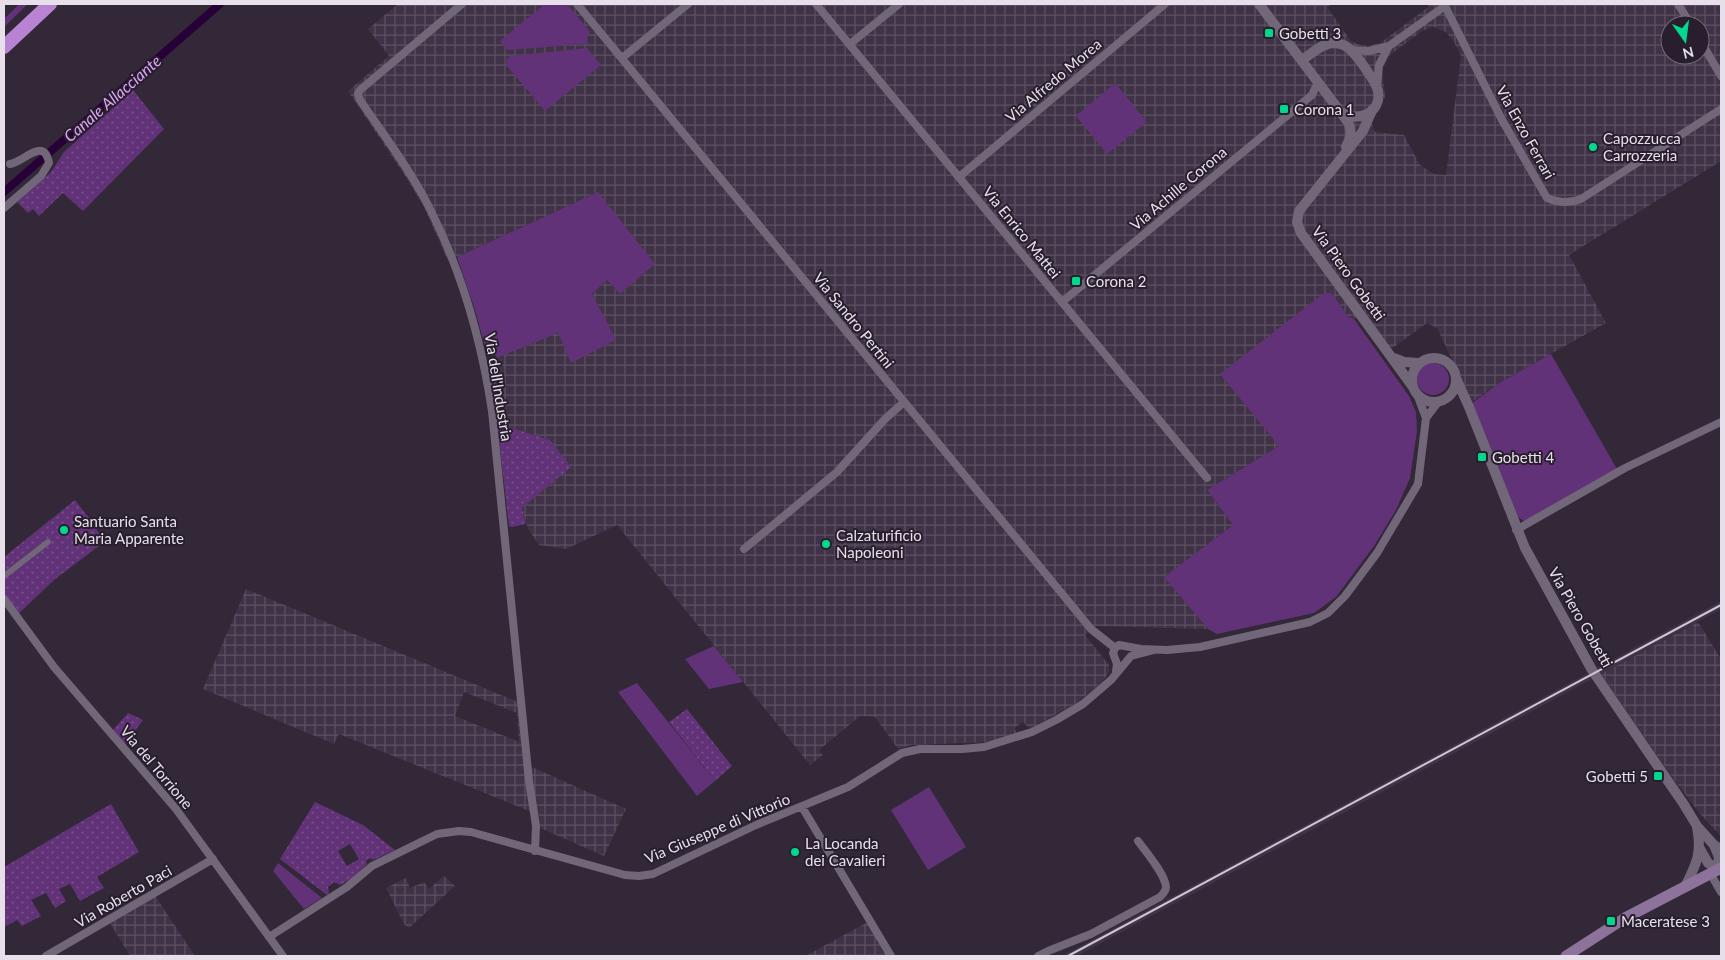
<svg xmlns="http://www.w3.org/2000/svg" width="1725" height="960" font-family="Lato,sans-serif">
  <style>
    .built { fill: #403347 }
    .industrial { fill: url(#industrial-grid); fill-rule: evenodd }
    .grass { fill: #623278 }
    .park { fill: url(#park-dots); fill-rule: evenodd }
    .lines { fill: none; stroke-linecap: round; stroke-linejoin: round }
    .canal { stroke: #270037; stroke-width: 8 }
    .pedestrian { stroke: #726779; stroke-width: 5.5 }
    .minor { stroke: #726779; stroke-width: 8 }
    .tertiary { stroke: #726779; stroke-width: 10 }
    .secondary { stroke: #8d729b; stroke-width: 11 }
    .trunk { stroke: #b983d4; stroke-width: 14 }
    .rail { stroke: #cec6d1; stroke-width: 2 }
    .poi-dot { fill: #00d98c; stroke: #281e2d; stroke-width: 2 }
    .labels { text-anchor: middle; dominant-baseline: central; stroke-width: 4; stroke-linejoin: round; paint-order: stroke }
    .poi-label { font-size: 15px; fill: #e7e0ea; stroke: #281e2d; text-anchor: start }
    .street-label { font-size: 15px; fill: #e7e0ea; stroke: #281e2d }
    .water-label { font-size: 16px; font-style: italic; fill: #dca6f8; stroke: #281e2d }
  </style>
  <defs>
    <pattern id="industrial-grid" width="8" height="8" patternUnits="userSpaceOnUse" patternTransform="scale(1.25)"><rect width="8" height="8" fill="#403347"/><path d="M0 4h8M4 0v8" fill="none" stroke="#5c5062"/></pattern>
    <pattern id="park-dots" width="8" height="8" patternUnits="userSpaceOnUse" patternTransform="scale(1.25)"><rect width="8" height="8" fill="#623278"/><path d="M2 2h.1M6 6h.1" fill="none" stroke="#784f8b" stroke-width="1.8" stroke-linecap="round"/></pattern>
  </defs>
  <rect width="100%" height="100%" fill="#322837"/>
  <!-- built -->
  <path class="built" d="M1721,601V609L1601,674L1597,668Z
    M1588,673L1592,679L1077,956H1062Z"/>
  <!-- industrial -->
  <path class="industrial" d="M398,4H1332L1327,7L1351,41L1360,45L1369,46L1380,43L1427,8L1429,4H1721V161L1569,255L1606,323L1501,382L1472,402L1437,328L1427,323L1391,349L1363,312L1354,319L1348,317L1332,293L1279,446L1207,490L1233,525L1165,577L1208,629L1096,626L1085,635L1109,665V672L1102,682L1078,702L1030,729L1023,722L1014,728L1018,734L987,742L911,745L898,749L875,717L860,716L819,750L823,755L810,765L617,525L566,549L539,545L528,529L522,508L550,440L497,423L495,401L488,362L558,332L615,340L592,294L607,280L620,294L598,192L448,261L424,207L407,179L348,91L389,56L368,29ZM1670,25H1700V55H1670ZM1433,27L1446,32L1454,42L1461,56L1446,175L1434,174L1420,165L1404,135L1375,132L1373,128L1372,122L1385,97L1382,69L1390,55L1422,31Z
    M246,589L518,702L523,763L626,809L604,856L540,828L539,815L339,734L334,744L203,689ZM464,692L517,713L519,742L455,716Z
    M1698,622L1721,659V836L1701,815L1672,777L1601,674Z
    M444,876L455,886L409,928L404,924L386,888L406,878L410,888L424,882L429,889Z
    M154,894L195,956H130L108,920Z
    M868,922L888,956H805Z"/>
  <!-- grass -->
  <path class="grass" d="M19,4H28L4,27V19Z
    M545,4H567L590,32L587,37L588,44L507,50L500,41Z
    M587,48L601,65L545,111L507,66L506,60L510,56Z
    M1115,83L1147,122L1107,154L1076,116Z
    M598,192L655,264L620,294L607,280L592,294L616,340L571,363L558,333L497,358L490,344L485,346L475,310L457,257Z
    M1324,293H1332L1348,317L1354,319L1409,396L1416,412L1417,431L1410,478L1396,510L1374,546L1336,597L1314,613L1217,634L1208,629L1164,577L1233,525L1207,490L1279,446L1220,374Z
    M1551,354L1617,469L1525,522L1517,516L1472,403L1501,382Z
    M1417 379a16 16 0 1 1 32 0a16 16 0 1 1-32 0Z
    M714,646L743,682L709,689L685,659Z
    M637,683L715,781L697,796L618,692Z
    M929,787L966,847L928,870L891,810Z
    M278,863L322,898L304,909L273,871Z"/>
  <!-- park -->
  <path class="park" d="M133,90L164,129L83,211L63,193L39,216L33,209L28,213L17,202L51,172L64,152Z
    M497,423L550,440L571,467L522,508L526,524L512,527L509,526Z
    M75,500L93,523L104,542L54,580L16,616L4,599V557Z
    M687,709L732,766L715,781L669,722Z
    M128,713L143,720L125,744L112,731Z
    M315,802L363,825L395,850L373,860L370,858L366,861L367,864L351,879L340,885L334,882L328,887L329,893L327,895L280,859ZM350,844L359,859L347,866L338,851Z
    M111,804L139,852L97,877L104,888L80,901L70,884L59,889L66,901L55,908L46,893L31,900L41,916L22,926L17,920L4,927V867Z"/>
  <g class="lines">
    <!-- canal -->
    <path class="canal" d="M4,192L220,4"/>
    <!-- pedestrian -->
    <path class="pedestrian" d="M4,576L48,542"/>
    <!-- minor -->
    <path class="minor" d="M462,4L360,90L358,94L360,100C383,134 409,168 428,205C462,271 481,338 492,411L529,781L536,826L535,851
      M577,4L1091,629L1115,648
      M816,4L1207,478
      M1444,4L1502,120L1547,198C1559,203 1569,204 1581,199L1721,109
      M1678,4L1691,25
      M1700,40L1721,76
      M850,44L899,4
      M1350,50L1369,51L1389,46L1445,6
      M622,58L688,4
      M1377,88L1379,65L1389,46
      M959,177L1165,4
      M4,208L41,176L49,163C44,136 24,162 10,164
      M1062,302L1312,95L1318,82
      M1426,418L1438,402
      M1516,530L1625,468L1721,422
      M744,549L837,472L885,419L904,402
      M4,599L54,667L176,809L283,956
      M1116,671L1117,664L1113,653L1115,648L1119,645L1141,649L1167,650L1200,647L1310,622L1328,613L1345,596L1377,553L1418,484L1426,418L1417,394
      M802,807L891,956
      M1710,873L1721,892
      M269,937L347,887L372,866L437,834L459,831L471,832L625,875L639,876L653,874L756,825L848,787L902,753L920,749H962L984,747L1032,732L1056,720L1083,704L1111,680L1131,656L1154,650
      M46,956L213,859
      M1038,956L1048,951L1091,934L1160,897C1163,894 1166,891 1166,887C1165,874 1146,852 1138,841"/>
    <!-- tertiary -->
    <path class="tertiary" d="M1259,4L1348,122C1352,131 1351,138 1346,147
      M1302,60C1311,54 1321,44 1332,43C1337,43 1343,44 1347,47C1355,52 1376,82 1378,91C1382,113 1358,123 1341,112
      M1372,110L1363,131L1299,211L1297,222L1301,233L1413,387
      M1391,357L1404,362L1419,363
      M1412 380a22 22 0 1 1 44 0a22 22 0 1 1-44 0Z
      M1456,378L1469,407L1525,548L1592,670L1683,803L1697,826L1714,845L1721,849
      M1700,849L1708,863L1718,869L1719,857L1714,845
      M1686,885C1697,863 1702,852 1697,827"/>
    <!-- secondary -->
    <path class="secondary" d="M1566,956L1625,918L1721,868"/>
    <!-- trunk -->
    <path class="trunk" d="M4,47L50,4"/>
    <!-- rail -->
    <path class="rail" d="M1068,956L1721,605"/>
  </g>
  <!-- markers -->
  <g class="poi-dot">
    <rect x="1264" y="28" width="10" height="10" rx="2.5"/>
    <rect x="1279" y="104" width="10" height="10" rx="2.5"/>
    <circle cx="1593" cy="147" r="5"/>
    <rect x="1071" y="276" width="10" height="10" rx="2.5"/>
    <rect x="1477" y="452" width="10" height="10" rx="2.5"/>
    <circle cx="64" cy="530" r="5"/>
    <circle cx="826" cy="544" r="5"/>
    <rect x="1653" y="771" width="10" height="10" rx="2.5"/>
    <circle cx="795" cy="852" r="5"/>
    <rect x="1606" y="916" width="10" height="10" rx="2.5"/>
  </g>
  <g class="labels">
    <!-- poi labels -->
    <g class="poi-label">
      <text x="1279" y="33">Gobetti 3</text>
      <text x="1294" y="109">Corona 1</text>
      <text x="1603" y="138">Capozzucca<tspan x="1603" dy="17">Carrozzeria</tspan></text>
      <text x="1086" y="281">Corona 2</text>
      <text x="1492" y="457">Gobetti 4</text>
      <text x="74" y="521">Santuario Santa<tspan x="74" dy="17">Maria Apparente</tspan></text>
      <text x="836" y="535">Calzaturificio<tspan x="836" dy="17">Napoleoni</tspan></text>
      <text x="1648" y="776" text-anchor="end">Gobetti 5</text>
      <text x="805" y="843">La Locanda<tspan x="805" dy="17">dei Cavalieri</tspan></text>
      <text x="1621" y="921">Maceratese 3</text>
    </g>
    <!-- street labels -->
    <g class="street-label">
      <text transform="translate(1053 80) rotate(-40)">Via Alfredo Morea</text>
      <text transform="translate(1526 132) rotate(61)">Via Enzo Ferrari</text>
      <text transform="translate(1178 188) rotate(-40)">Via Achille Corona</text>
      <text transform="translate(1022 232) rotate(51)">Via Enrico Mattei</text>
      <text transform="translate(1349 273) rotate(54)">Via Piero Gobetti</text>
      <text transform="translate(854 320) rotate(51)">Via Sandro Pertini</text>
      <text transform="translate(499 387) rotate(81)">Via dell'Industria</text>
      <text transform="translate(1581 617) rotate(60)">Via Piero Gobetti</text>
      <text transform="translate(157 767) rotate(50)">Via del Torrione</text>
      <text transform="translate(717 828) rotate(-23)">Via Giuseppe di Vittorio</text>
      <text transform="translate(123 896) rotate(-30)">Via Roberto Paci</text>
    </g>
    <!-- water labels -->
    <g class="water-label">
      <text transform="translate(112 98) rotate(-41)">Canale Allacciante</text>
    </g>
  </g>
  <!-- border -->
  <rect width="1725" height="960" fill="none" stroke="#e7e0ea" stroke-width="10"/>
  <!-- north arrow -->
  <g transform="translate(1685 40) rotate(166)"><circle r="24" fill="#281e2d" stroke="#746c79"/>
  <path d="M0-4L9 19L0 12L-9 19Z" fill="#00d98c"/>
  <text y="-8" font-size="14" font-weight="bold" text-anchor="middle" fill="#e7e0ea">N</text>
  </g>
</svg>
